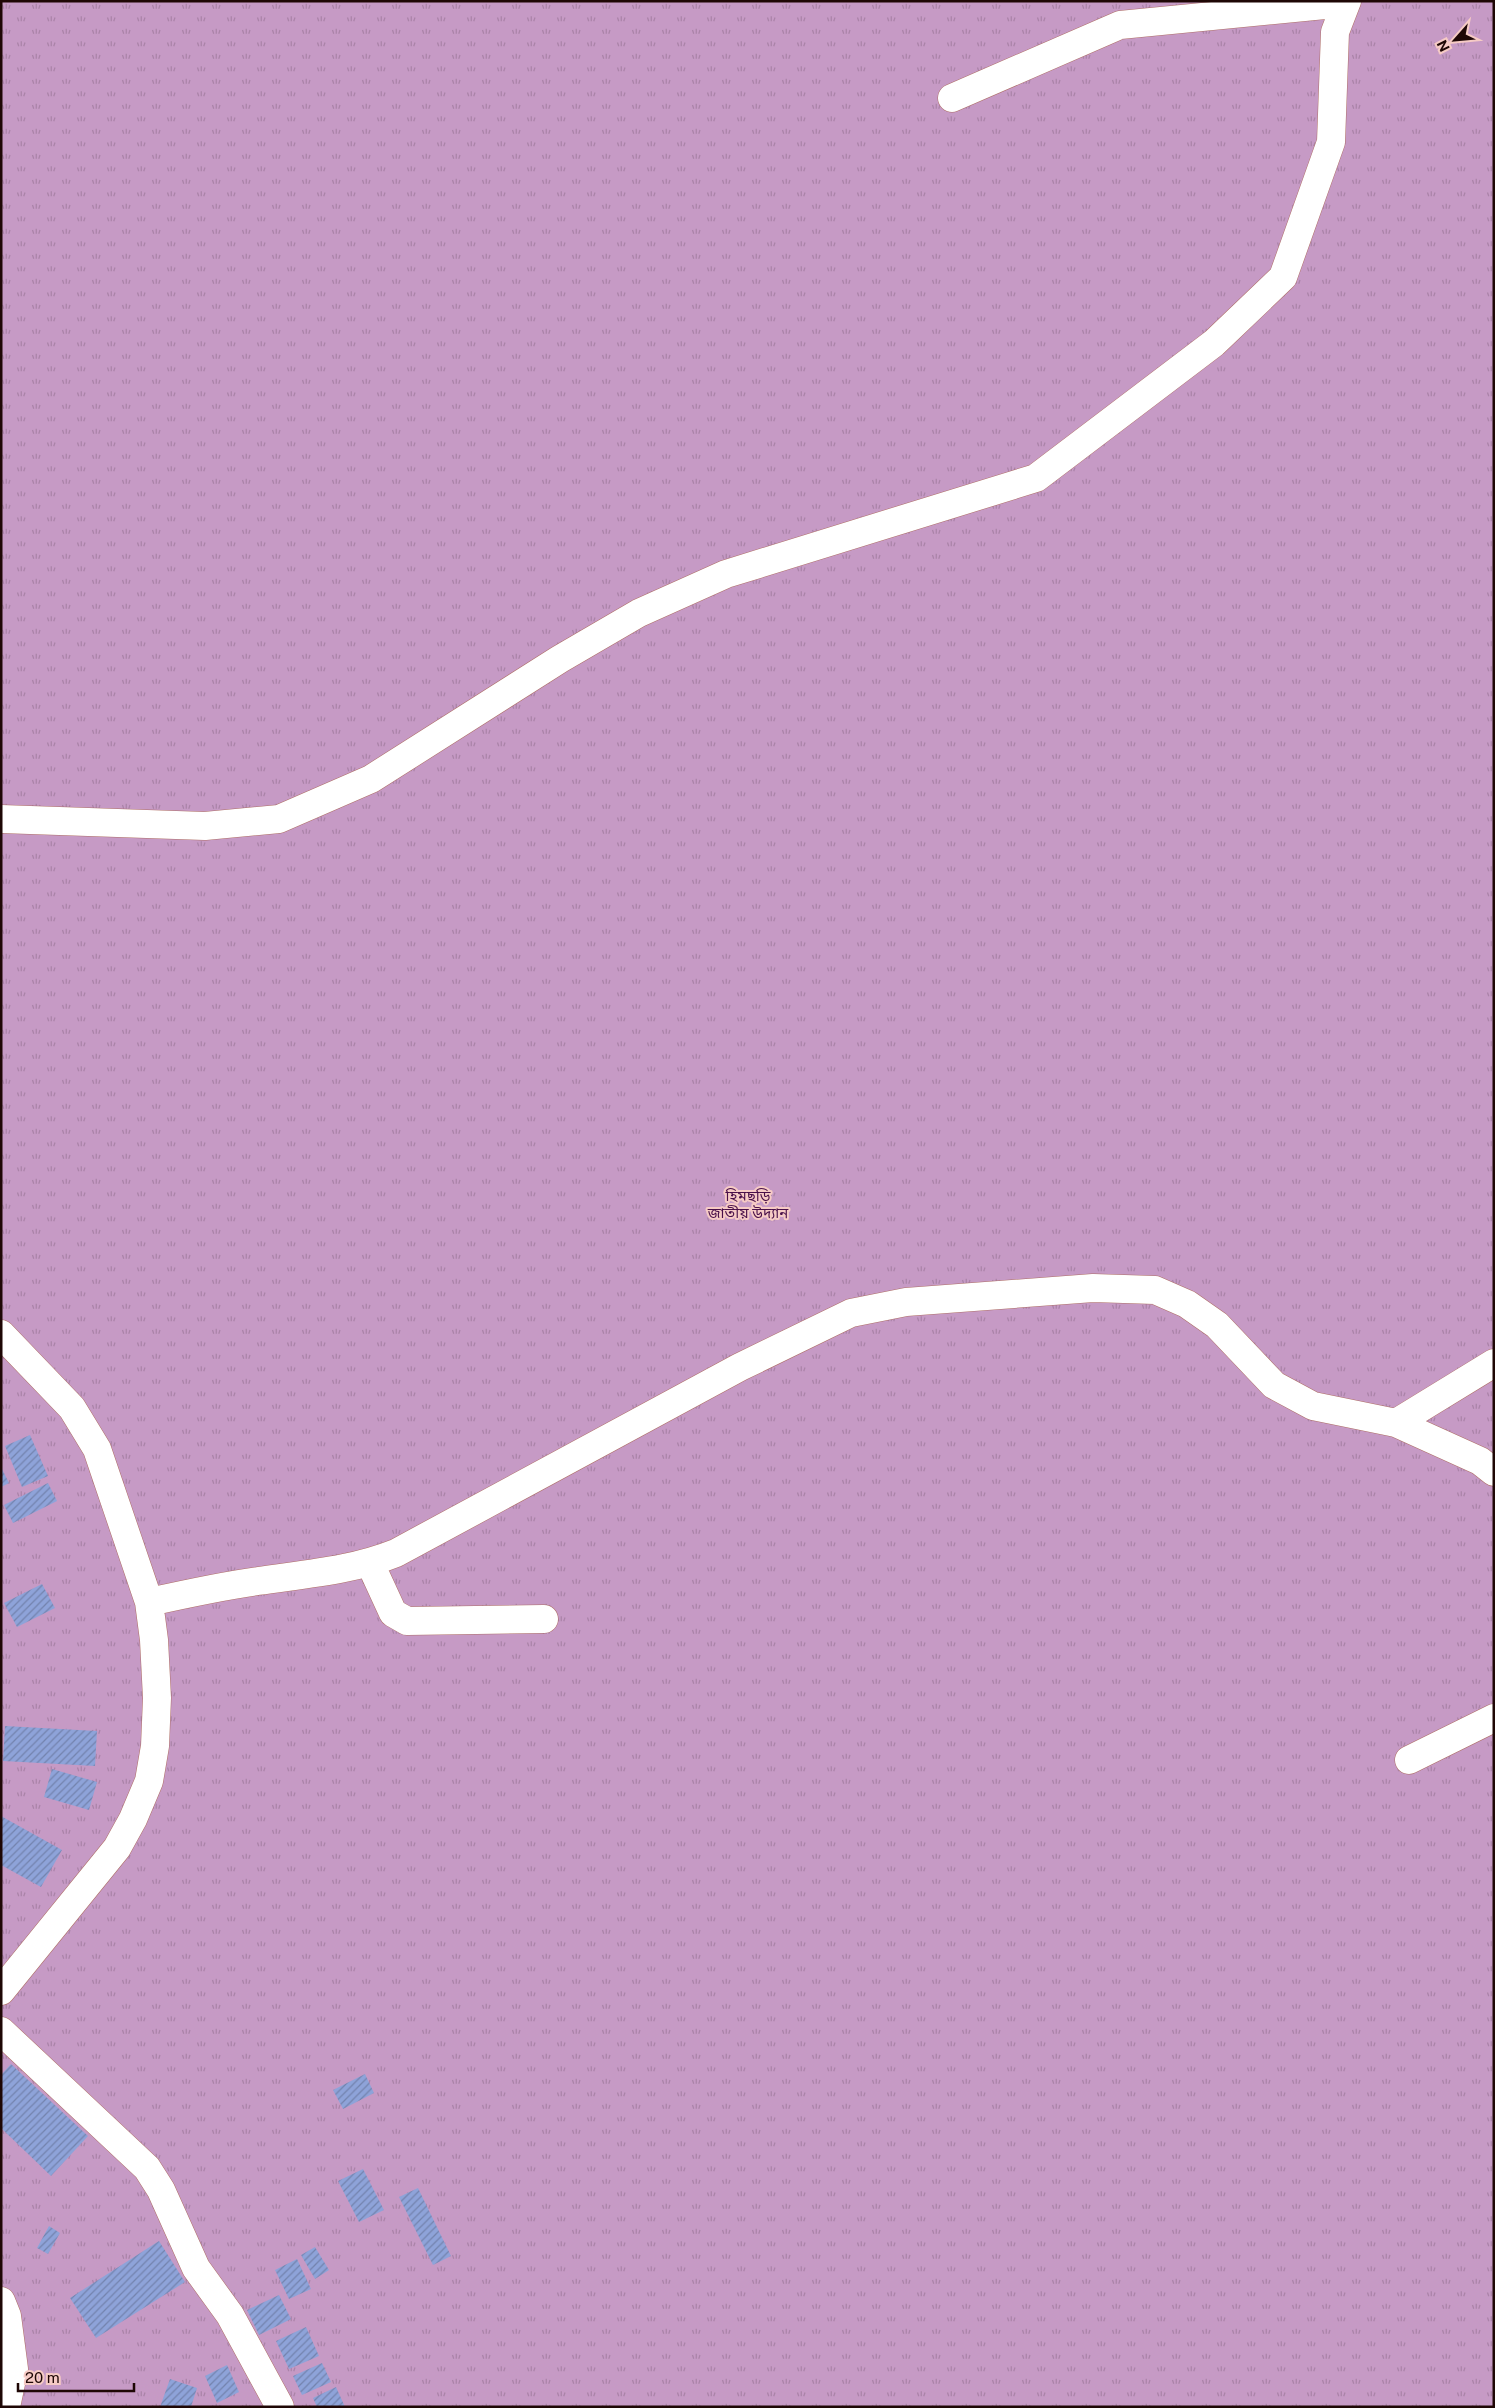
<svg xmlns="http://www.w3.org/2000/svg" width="1495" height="2408" font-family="'Public Sans','Noto Sans Bengali',sans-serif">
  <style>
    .park { fill: url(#park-tufts) }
    .building { fill: url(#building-hatch) }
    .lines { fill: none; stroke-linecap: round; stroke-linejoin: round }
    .minor-casing { stroke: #af6f67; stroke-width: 29 }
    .minor { stroke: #fff; stroke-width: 28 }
    .labels { text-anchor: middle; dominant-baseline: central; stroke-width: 4; stroke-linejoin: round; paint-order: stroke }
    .park-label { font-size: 15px; fill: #490f49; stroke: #f6cbc5 }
  </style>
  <defs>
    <pattern id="park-tufts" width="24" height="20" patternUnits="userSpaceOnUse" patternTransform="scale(1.25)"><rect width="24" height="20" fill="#c69ac5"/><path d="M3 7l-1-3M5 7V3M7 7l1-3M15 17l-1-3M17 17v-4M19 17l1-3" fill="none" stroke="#aa83a8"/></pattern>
    <pattern id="building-hatch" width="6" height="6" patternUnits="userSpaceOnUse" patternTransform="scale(1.25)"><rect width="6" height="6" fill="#8ea3d9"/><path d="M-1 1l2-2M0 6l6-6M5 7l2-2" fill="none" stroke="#7383ae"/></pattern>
  </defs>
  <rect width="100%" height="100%" fill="#f6cbc5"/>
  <!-- park -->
  <path class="park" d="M1,1H1494V2407H1Z"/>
  <!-- building -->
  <path class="building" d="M30,1435L48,1476L22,1487L5,1446Z
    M1,1467L9,1483L1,1487Z
    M48,1483L57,1501L13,1523L4,1505Z
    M42,1584L55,1608L17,1627L4,1603Z
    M5,1726L97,1731L95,1766L3,1761Z
    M52,1769L97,1782L89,1810L44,1797Z
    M1,1816L62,1850L41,1887L1,1865Z
    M11,2064L88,2136L51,2176L1,2128V2075Z
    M365,2074L374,2093L343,2109L333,2090Z
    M363,2169L384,2210L359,2222L338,2181Z
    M418,2188L451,2256L433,2265L399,2197Z
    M49,2226L60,2233L48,2254L37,2248Z
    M159,2241L185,2282L96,2338L70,2298Z
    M315,2247L329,2270L315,2279L301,2255Z
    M297,2259L311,2289L289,2299L275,2270Z
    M279,2295L291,2319L259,2335L247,2310Z
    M306,2327L319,2356L289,2369L276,2341Z
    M322,2363L331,2382L302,2395L293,2376Z
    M227,2365L239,2392L217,2403L205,2376Z
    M170,2379L197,2388L191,2407H160Z
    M336,2387L345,2407H317L313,2398Z"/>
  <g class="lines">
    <!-- minor casing -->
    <g class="minor-casing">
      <path id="minor" d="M952,98L1120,25L1345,3
        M1,819L205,826L279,819L371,779L560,659L639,613L726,574L1036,478L1214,343L1283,277L1331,142L1335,32L1347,1
        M1,1334L72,1408L97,1449L149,1602L154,1640L157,1698L155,1746L149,1781L133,1819L117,1848L1,1991
        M1396,1423L1494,1363
        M370,1563L393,1613L407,1621L544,1619
        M149,1602C185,1594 221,1586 258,1581C305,1574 351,1571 396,1553L740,1367L851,1313L906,1302L1093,1288L1155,1290L1187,1304L1217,1325L1274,1385L1313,1406L1396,1423L1480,1461L1494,1472
        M1409,1760L1494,1718
        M1,2031L147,2168L161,2190L196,2268L230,2315L280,2407
        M1,2301L7,2316L14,2369L6,2407"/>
    </g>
    <!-- minor -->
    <use href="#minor" class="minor"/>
  </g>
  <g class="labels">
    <!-- park labels -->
    <g class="park-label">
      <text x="748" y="1195">হিমছড়ি<tspan x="748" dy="17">জাতীয় উদ্যান</tspan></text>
    </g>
  </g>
  <!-- border -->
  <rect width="1495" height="2408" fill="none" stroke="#1e0705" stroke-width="5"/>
  <!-- north arrow -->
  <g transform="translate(1455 40) rotate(243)" stroke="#f6cbc5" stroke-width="4" paint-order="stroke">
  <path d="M0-4L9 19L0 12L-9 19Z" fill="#1e0705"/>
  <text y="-8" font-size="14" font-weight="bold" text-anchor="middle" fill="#1e0705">N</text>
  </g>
  <!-- scale -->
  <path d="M18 2383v8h116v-8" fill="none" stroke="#1e0705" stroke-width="2.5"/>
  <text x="25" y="2383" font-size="15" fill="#1e0705" stroke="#f6cbc5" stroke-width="4" paint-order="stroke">20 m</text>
</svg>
